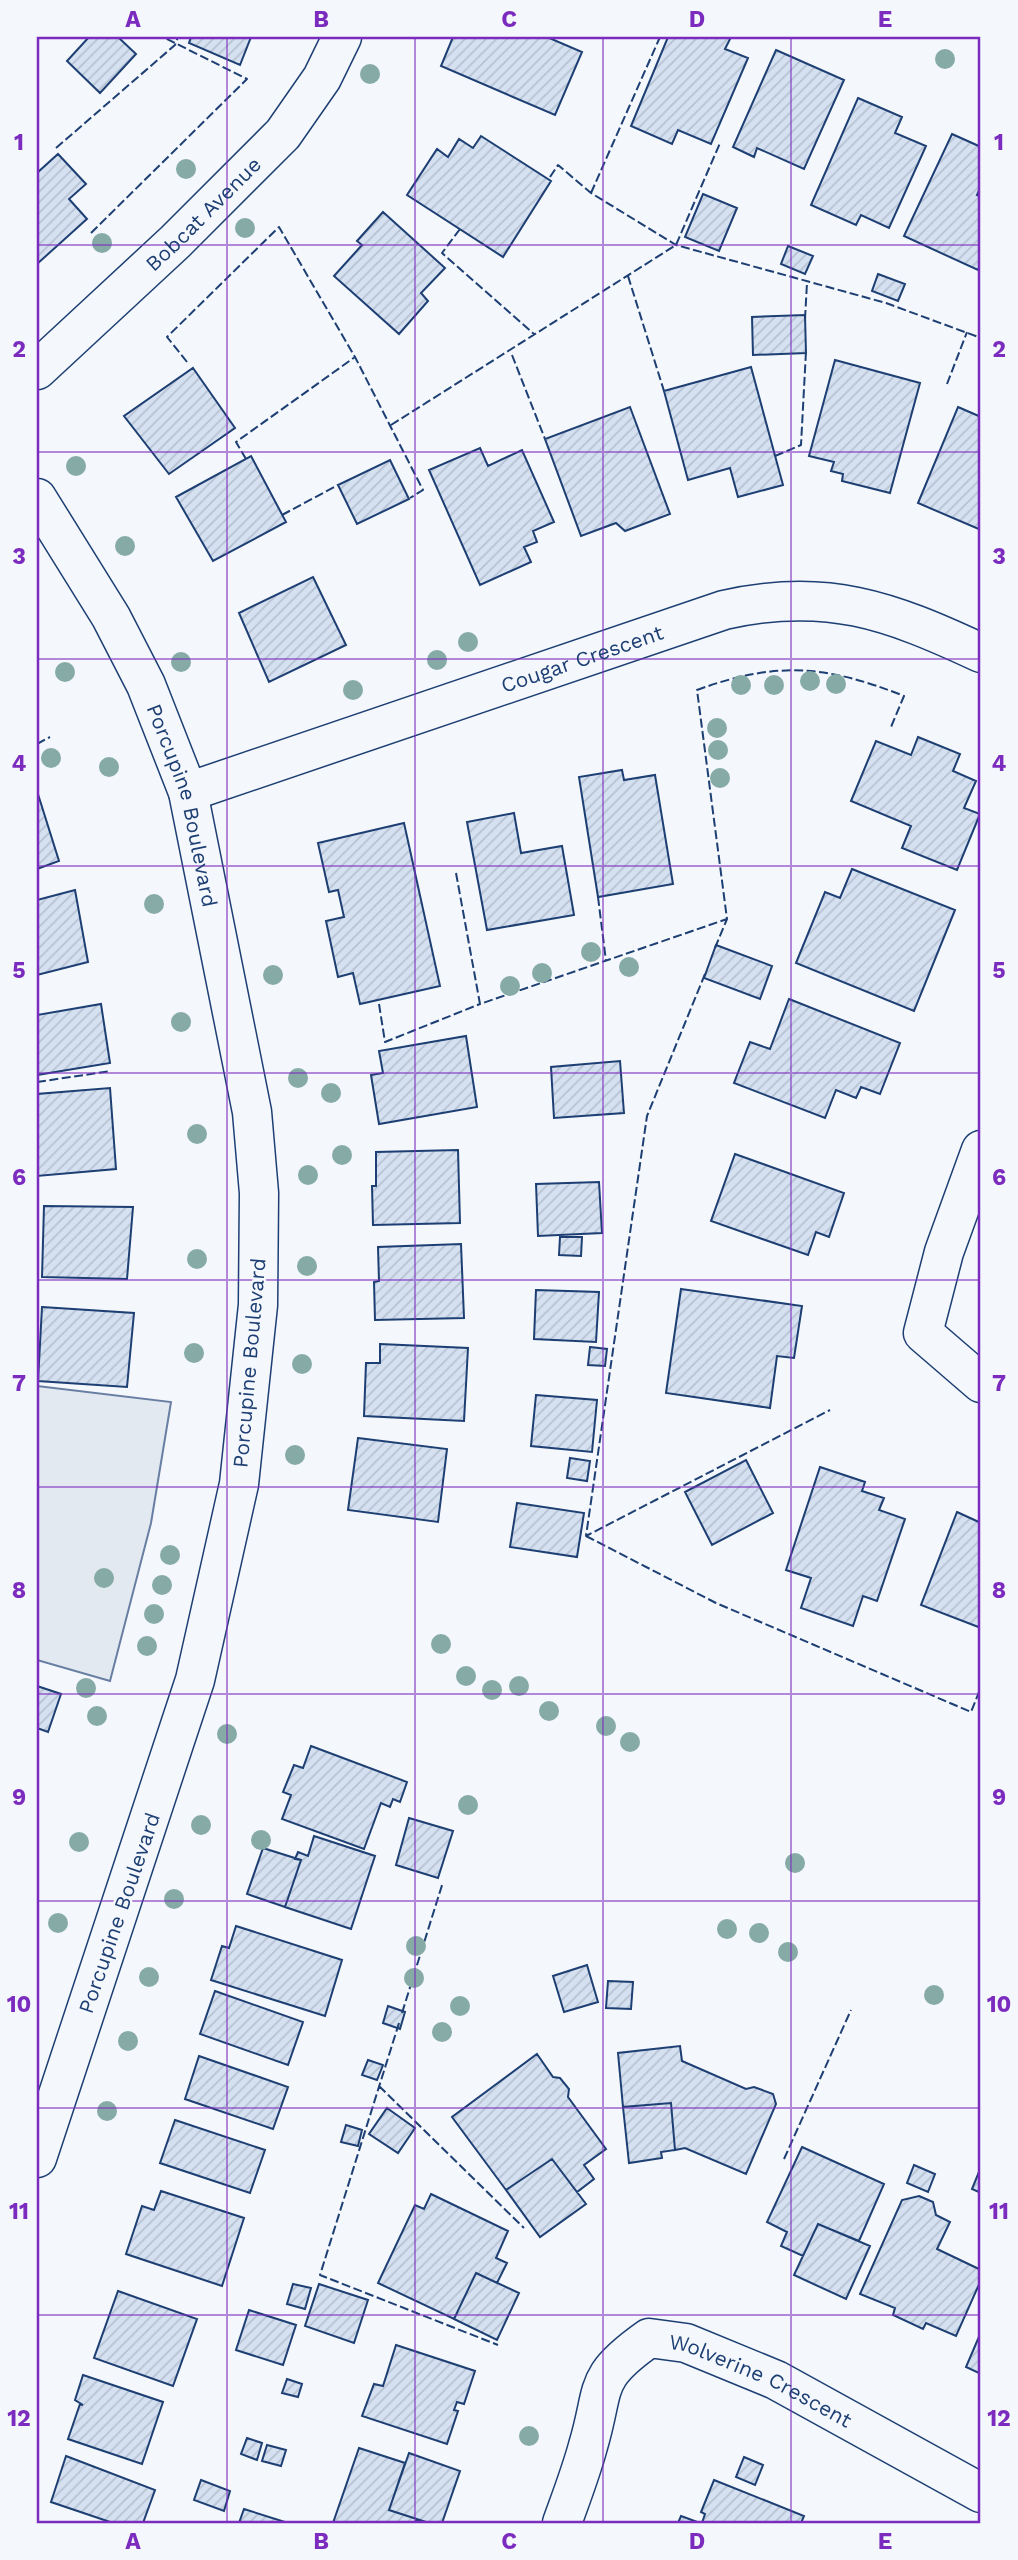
<svg xmlns="http://www.w3.org/2000/svg" width="1018" height="2560" font-family="'Work Sans',sans-serif">
  <style>
    .green { fill: #e3e9f0; stroke: #687fa3; stroke-width: 2 }
    .building { fill: url(#building-hatch); stroke: #1d3f73; stroke-width: 2 }
    .lines { fill: none; stroke-linecap: round; stroke-linejoin: round }
    .minor-casing { stroke: #1d3f73; stroke-width: 41 }
    .minor { stroke: #f4f7fb; stroke-width: 38 }
    .fence { stroke: #1d3f73; stroke-width: 2; stroke-dasharray: 9 3.5; stroke-linecap: butt }
    .tree { fill: #86aba6 }
    .grid { fill: none; stroke: #7b2cbf; stroke-width: 2; stroke-opacity: 0.55 }
    .labels { text-anchor: middle; dominant-baseline: central; stroke-width: 5; stroke-linejoin: round; paint-order: stroke }
    .street-label { font-size: 21px; fill: #1d3f73; stroke: #f4f7fb }
    .neatline { fill: none; stroke: #7b2cbf; stroke-width: 2.5 }
    .grid-label { font-size: 23px; text-anchor: middle; font-weight: bold; fill: #7b2cbf }
  </style>
  <defs>
    <pattern id="building-hatch" width="6" height="6" patternUnits="userSpaceOnUse" patternTransform="scale(1.75)"><rect width="6" height="6" fill="#d5e0f0"/><path d="M-1 1l2-2M0 6l6-6M5 7l2-2" fill="none" stroke="#b6c1d1"/></pattern>
  </defs>
  <rect width="100%" height="100%" fill="#f4f7fb"/>
  <!-- green -->
  <path class="green" d="M37,1386L171,1402L151,1523L110,1681L37,1660Z"/>
  <!-- building -->
  <path class="building" d="M89,37H118L136,54L100,93L67,61Z
    M191,37H251L240,65L189,43Z
    M453,37H547L582,52L555,115L441,66Z
    M668,37H731L725,49L748,58L711,144L678,130L672,144L631,126Z
    M776,50L844,80L804,169L757,148L754,157L733,147Z
    M858,98L902,117L895,133L926,146L889,228L861,215L856,225L811,205Z
    M952,134L981,147V186L977,195L981,197V264L978,270L904,236Z
    M481,136L551,181L503,257L407,195L437,149L448,157L459,139L473,148Z
    M58,154L86,184L69,199L87,219L37,264V173Z
    M703,194L737,208L719,251L685,237Z
    M383,212L445,268L421,293L428,301L399,334L334,276L362,245L357,241Z
    M788,246L813,256L805,274L781,264Z
    M878,274L905,284L898,301L872,291Z
    M805,315L806,353L753,355L752,317Z
    M835,360L920,383L890,493L842,481L843,474L831,471L834,462L809,456Z
    M751,367L783,485L738,497L730,468L688,480L664,391Z
    M193,368L235,428L169,474L124,416Z
    M630,407L670,514L625,531L616,523L581,536L545,439Z
    M958,407L981,417V530L918,503Z
    M480,448L488,466L522,450L554,522L533,531L537,542L524,547L531,562L480,585L429,470Z
    M251,456L286,522L213,561L176,497Z
    M390,460L409,499L357,524L338,485Z
    M313,577L346,645L269,682L239,613Z
    M918,737L960,754L953,771L976,781L964,808L980,814L957,870L902,848L911,826L851,801L876,741L911,755Z
    M622,770L624,780L655,775L673,884L598,897L579,777Z
    M37,791L59,861L37,869Z
    M514,813L521,853L562,846L574,915L487,930L467,822Z
    M404,823L440,986L360,1004L353,973L338,977L326,921L344,917L338,890L329,892L318,843Z
    M852,869L955,910L914,1011L796,963L825,892L840,898Z
    M75,890L88,962L37,975V900Z
    M716,945L772,966L760,999L704,978Z
    M789,999L900,1043L880,1094L861,1087L856,1098L836,1090L825,1118L734,1083L750,1042L770,1049Z
    M101,1004L110,1063L37,1075V1015Z
    M466,1036L477,1107L379,1124L371,1075L383,1073L379,1051Z
    M620,1061L624,1113L554,1118L551,1067Z
    M110,1088L116,1169L37,1176V1094Z
    M458,1150L460,1223L373,1225L372,1186H376V1152Z
    M735,1154L844,1193L829,1237L816,1232L808,1255L711,1221Z
    M599,1182L602,1233L538,1236L536,1184Z
    M44,1206L133,1207L127,1279L42,1277Z
    M560,1237H582L581,1256L559,1255Z
    M461,1244L464,1318L375,1320L374,1282L379,1281L378,1247Z
    M681,1289L802,1306L794,1358L777,1356L770,1408L666,1393Z
    M536,1290L599,1292L596,1342L534,1339Z
    M42,1307L134,1313L127,1387L38,1381Z
    M380,1344L468,1348L464,1421L364,1416L366,1363H380Z
    M590,1347L607,1349L605,1366L588,1365Z
    M536,1395L597,1400L592,1452L531,1446Z
    M358,1438L447,1449L438,1522L348,1510Z
    M570,1458L590,1461L587,1481L567,1478Z
    M746,1460L773,1513L712,1545L685,1492Z
    M820,1467L865,1482L862,1491L884,1498L879,1510L905,1519L877,1601L863,1596L853,1626L801,1608L811,1578L786,1570Z
    M517,1503L584,1513L577,1557L510,1547Z
    M957,1512L981,1523V1628L921,1605Z
    M37,1686L61,1694L48,1732L37,1728Z
    M311,1746L407,1782L400,1802L393,1799L390,1807L381,1803L364,1849L282,1819L291,1795L283,1792L294,1765L303,1768Z
    M409,1818L453,1831L438,1878L396,1865Z
    M314,1836L375,1856L351,1929L285,1907L301,1860L295,1859L298,1852L308,1856Z
    M263,1848L301,1860L285,1907L247,1894Z
    M236,1926L342,1960L325,2016L211,1980L222,1946L229,1948Z
    M587,1965L598,2002L564,2012L553,1976Z
    M608,1981L633,1982L631,2009L606,2008Z
    M215,1991L303,2022L288,2065L200,2034Z
    M388,2006L405,2012L400,2029L383,2023Z
    M680,2046L682,2061L746,2089L754,2087L773,2094L776,2104L746,2174L685,2148L675,2150L671,2103L623,2107L618,2053Z
    M537,2054L553,2077L560,2078L569,2089L568,2097L606,2149L584,2165L594,2179L577,2192L552,2159L506,2190L452,2117Z
    M199,2056L288,2087L273,2129L185,2099Z
    M368,2060L383,2065L377,2080L362,2075Z
    M671,2103L675,2150L661,2152L662,2158L629,2163L623,2107Z
    M387,2108L415,2128L398,2153L369,2134Z
    M175,2120L265,2150L250,2193L160,2163Z
    M346,2125L362,2130L358,2146L341,2142Z
    M802,2147L884,2184L859,2241L818,2224L803,2256L781,2246L787,2232L767,2222Z
    M552,2159L586,2204L540,2237L506,2190Z
    M914,2165L935,2174L928,2192L907,2183Z
    M981,2167V2193L972,2189Z
    M161,2191L244,2218L222,2286L126,2254L142,2206L154,2210Z
    M431,2194L508,2231L496,2258L507,2263L497,2283L476,2273L454,2319L378,2283L415,2205L424,2209Z
    M919,2196L933,2202L936,2215L950,2222L937,2249L981,2270V2280L956,2336L926,2323L923,2329L893,2315L895,2308L860,2294L902,2200Z
    M818,2224L870,2246L846,2299L794,2275Z
    M476,2273L519,2293L497,2340L454,2319Z
    M293,2284L311,2288L305,2309L287,2304Z
    M319,2284L368,2300L354,2343L305,2326Z
    M118,2291L197,2319L173,2386L94,2358Z
    M249,2310L296,2325L283,2365L236,2350Z
    M981,2332V2374L966,2367Z
    M396,2345L475,2371L464,2404L457,2402L454,2410L458,2411L447,2444L362,2416L374,2384L383,2386Z
    M83,2375L163,2402L142,2464L68,2439L80,2404L83,2405L75,2400Z
    M287,2379L302,2384L298,2397L282,2393Z
    M247,2438L262,2443L257,2460L241,2454Z
    M267,2445L286,2450L281,2466L262,2461Z
    M359,2448L405,2463L389,2510L417,2519L415,2523H333Z
    M409,2453L460,2471L442,2523H429L389,2510Z
    M66,2456L155,2490L143,2523H113L51,2502Z
    M744,2457L763,2465L755,2485L736,2477Z
    M201,2480L230,2491L224,2511L194,2500Z
    M714,2480L804,2516L801,2523H702L705,2514L701,2512Z
    M244,2509L288,2523H239Z
    M681,2516L700,2523H678Z"/>
  <g class="lines">
    <!-- minor casing -->
    <g class="minor-casing">
      <g id="minor">
        <path id="s1" d="M37,370L175,242L283,134L322,78L342,37"/>
        <path id="s2" d="M37,498L111,617L146,685L188,792L252,1112L259,1193L258,1305L239,1484L195,1680L37,2158"/>
        <path id="s3" d="M188,792L724,610C826,587 889,610 981,653"/>
        <path d="M981,1150L944,1252L923,1333L981,1383"/>
        <path id="s4" d="M562,2523C571,2498 581,2472 588,2446C606,2386 591,2379 649,2338L686,2343L776,2380L981,2493"/>
      </g>
    </g>
    <!-- minor -->
    <use href="#minor" class="minor"/>
    <!-- fence -->
    <path class="fence" d="M56,148L175,45L178,37
      M550,177L558,165L591,193L676,245L886,303L981,338
      M591,193L660,37
      M460,229L442,253L534,334
      M91,233L247,79L163,37
      M628,276L664,391
      M805,319L807,283
      M512,355L545,439
      M187,362L167,337L279,227L355,357L423,490L410,498
      M947,384L967,332
      M391,425L676,245L720,143
      M775,456L801,445L806,351
      M246,459L236,442L355,357
      M282,515L338,485
      M37,744L50,737
      M456,873L480,1004L727,919L697,690C776,661 826,665 904,696L891,727
      M598,897L606,961
      M715,948L727,919
      M705,974L647,1116L586,1536L830,1410
      M379,1004L385,1042L480,1004
      M37,1082L111,1071
      M586,1536L716,1603L971,1712L981,1687
      M402,2013L443,1882
      M399,2023L320,2275L498,2345
      M379,2086L524,2228
      M784,2159L851,2010"/>
  </g>
  <!-- trees -->
  <g class="tree">
    <circle cx="945" cy="59" r="10"/>
    <circle cx="370" cy="74" r="10"/>
    <circle cx="186" cy="169" r="10"/>
    <circle cx="245" cy="228" r="10"/>
    <circle cx="102" cy="243" r="10"/>
    <circle cx="76" cy="466" r="10"/>
    <circle cx="125" cy="546" r="10"/>
    <circle cx="468" cy="642" r="10"/>
    <circle cx="437" cy="660" r="10"/>
    <circle cx="181" cy="662" r="10"/>
    <circle cx="65" cy="672" r="10"/>
    <circle cx="810" cy="681" r="10"/>
    <circle cx="836" cy="684" r="10"/>
    <circle cx="741" cy="685" r="10"/>
    <circle cx="774" cy="685" r="10"/>
    <circle cx="353" cy="690" r="10"/>
    <circle cx="717" cy="728" r="10"/>
    <circle cx="718" cy="750" r="10"/>
    <circle cx="51" cy="758" r="10"/>
    <circle cx="109" cy="767" r="10"/>
    <circle cx="720" cy="778" r="10"/>
    <circle cx="154" cy="904" r="10"/>
    <circle cx="591" cy="952" r="10"/>
    <circle cx="629" cy="967" r="10"/>
    <circle cx="542" cy="973" r="10"/>
    <circle cx="273" cy="975" r="10"/>
    <circle cx="510" cy="986" r="10"/>
    <circle cx="181" cy="1022" r="10"/>
    <circle cx="298" cy="1078" r="10"/>
    <circle cx="331" cy="1093" r="10"/>
    <circle cx="197" cy="1134" r="10"/>
    <circle cx="342" cy="1155" r="10"/>
    <circle cx="308" cy="1175" r="10"/>
    <circle cx="197" cy="1259" r="10"/>
    <circle cx="307" cy="1266" r="10"/>
    <circle cx="194" cy="1353" r="10"/>
    <circle cx="302" cy="1364" r="10"/>
    <circle cx="295" cy="1455" r="10"/>
    <circle cx="170" cy="1555" r="10"/>
    <circle cx="104" cy="1578" r="10"/>
    <circle cx="162" cy="1585" r="10"/>
    <circle cx="154" cy="1614" r="10"/>
    <circle cx="441" cy="1644" r="10"/>
    <circle cx="147" cy="1646" r="10"/>
    <circle cx="466" cy="1676" r="10"/>
    <circle cx="519" cy="1686" r="10"/>
    <circle cx="86" cy="1688" r="10"/>
    <circle cx="492" cy="1690" r="10"/>
    <circle cx="549" cy="1711" r="10"/>
    <circle cx="97" cy="1716" r="10"/>
    <circle cx="606" cy="1726" r="10"/>
    <circle cx="227" cy="1734" r="10"/>
    <circle cx="630" cy="1742" r="10"/>
    <circle cx="468" cy="1805" r="10"/>
    <circle cx="201" cy="1825" r="10"/>
    <circle cx="261" cy="1840" r="10"/>
    <circle cx="79" cy="1842" r="10"/>
    <circle cx="795" cy="1863" r="10"/>
    <circle cx="174" cy="1899" r="10"/>
    <circle cx="58" cy="1923" r="10"/>
    <circle cx="727" cy="1929" r="10"/>
    <circle cx="759" cy="1933" r="10"/>
    <circle cx="416" cy="1946" r="10"/>
    <circle cx="788" cy="1952" r="10"/>
    <circle cx="149" cy="1977" r="10"/>
    <circle cx="414" cy="1978" r="10"/>
    <circle cx="934" cy="1995" r="10"/>
    <circle cx="460" cy="2006" r="10"/>
    <circle cx="442" cy="2032" r="10"/>
    <circle cx="128" cy="2041" r="10"/>
    <circle cx="107" cy="2111" r="10"/>
    <circle cx="529" cy="2436" r="10"/>
  </g>
  <!-- grid -->
  <path class="grid" d="M227,37V2523M415,37V2523M603,37V2523M791,37V2523M37,245H981M37,452H981M37,659H981M37,866H981M37,1073H981M37,1280H981M37,1487H981M37,1694H981M37,1901H981M37,2108H981M37,2315H981"/>
  <g class="labels">
    <!-- street labels -->
    <g class="street-label">
      <text stroke="none"><textPath href="#s1" startOffset="228">Bobcat Avenue</textPath></text>
      <text stroke="none"><textPath href="#s3" startOffset="416">Cougar Crescent</textPath></text>
      <text stroke="none"><textPath href="#s2" startOffset="343">Porcupine Boulevard</textPath></text>
      <text transform="translate(249 1363) rotate(-85)">Porcupine Boulevard</text>
      <text transform="translate(119 1913) rotate(-71)">Porcupine Boulevard</text>
      <text stroke="none"><textPath href="#s4" startOffset="331">Wolverine Crescent</textPath></text>
    </g>
  </g>
  <!-- border -->
  <rect width="1018" height="2560" fill="none" stroke="#f4f7fb" stroke-width="77"/>
  <rect x="38" y="38" width="941" height="2484" class="neatline"/>
  <g class="grid-label">
    <text x="133" y="27">A</text>
    <text x="321" y="27">B</text>
    <text x="509" y="27">C</text>
    <text x="697" y="27">D</text>
    <text x="885" y="27">E</text>
    <text x="19" y="150">1</text>
    <text x="999" y="150">1</text>
    <text x="19" y="357">2</text>
    <text x="999" y="357">2</text>
    <text x="19" y="564">3</text>
    <text x="999" y="564">3</text>
    <text x="19" y="771">4</text>
    <text x="999" y="771">4</text>
    <text x="19" y="978">5</text>
    <text x="999" y="978">5</text>
    <text x="19" y="1185">6</text>
    <text x="999" y="1185">6</text>
    <text x="19" y="1391">7</text>
    <text x="999" y="1391">7</text>
    <text x="19" y="1598">8</text>
    <text x="999" y="1598">8</text>
    <text x="19" y="1805">9</text>
    <text x="999" y="1805">9</text>
    <text x="19" y="2012">10</text>
    <text x="999" y="2012">10</text>
    <text x="19" y="2219">11</text>
    <text x="999" y="2219">11</text>
    <text x="19" y="2426">12</text>
    <text x="999" y="2426">12</text>
    <text x="133" y="2549">A</text>
    <text x="321" y="2549">B</text>
    <text x="509" y="2549">C</text>
    <text x="697" y="2549">D</text>
    <text x="885" y="2549">E</text>
  </g>
</svg>
